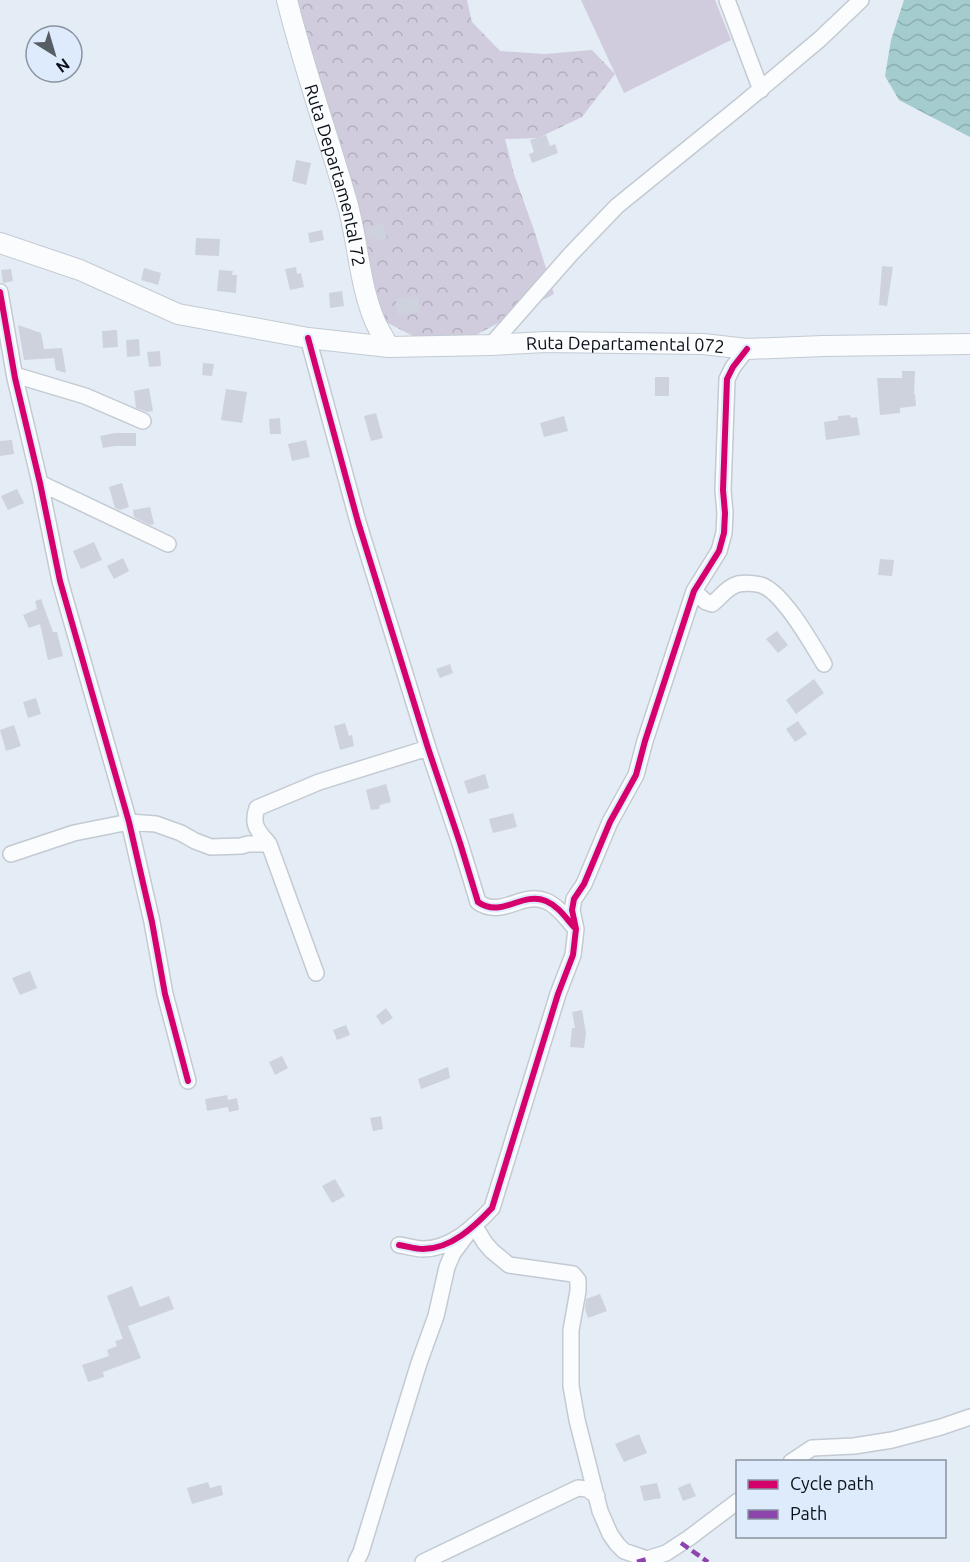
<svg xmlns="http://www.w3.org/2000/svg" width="970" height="1562" font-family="Ubuntu,sans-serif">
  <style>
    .forest { fill: url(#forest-crowns) }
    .garden { fill: #d0ccdd }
    .water { fill: url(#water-waves) }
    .building { fill: #ced2dd }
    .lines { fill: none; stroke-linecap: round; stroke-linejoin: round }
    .minor-casing { stroke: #c3cad2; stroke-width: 18 }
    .major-casing { stroke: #c3cad2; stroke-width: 22 }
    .minor { stroke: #fbfcfe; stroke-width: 15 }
    .major { stroke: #fbfcfe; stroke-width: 20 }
    .quiet { stroke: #8e44ad; stroke-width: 4.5; stroke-dasharray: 9 4.5; stroke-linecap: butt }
    .cycleway-casing { stroke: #ddebfc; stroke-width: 10 }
    .cycleway { stroke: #d6006c; stroke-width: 6 }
    .labels { text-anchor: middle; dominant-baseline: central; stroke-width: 5; stroke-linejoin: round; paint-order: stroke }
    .street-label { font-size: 18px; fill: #0a1017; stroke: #ddebfc }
  </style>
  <defs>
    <pattern id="forest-crowns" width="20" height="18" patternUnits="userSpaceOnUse" patternTransform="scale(1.5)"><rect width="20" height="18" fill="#d0ccdd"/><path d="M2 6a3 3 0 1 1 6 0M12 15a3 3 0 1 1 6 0" fill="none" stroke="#b1aebd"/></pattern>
    <pattern id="water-waves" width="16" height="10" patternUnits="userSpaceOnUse" patternTransform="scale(1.5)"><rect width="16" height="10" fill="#a4ccce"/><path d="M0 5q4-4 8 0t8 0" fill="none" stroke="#8caeb0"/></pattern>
  </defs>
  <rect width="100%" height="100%" fill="#e4ecf5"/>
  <!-- forest -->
  <path class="forest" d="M295,0H467L472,22L500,51L545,54L592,50L615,74L582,117L538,138L505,139L514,174L534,230L554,294L464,341L415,337L382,320Z"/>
  <!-- garden -->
  <path class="garden" d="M581,0H715L731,40L624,93Z"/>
  <!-- water -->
  <path class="water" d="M904,0H970V137L899,100L885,76L891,40Z"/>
  <!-- building -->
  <path class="building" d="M546,135L550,146L555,144L558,153L532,163L529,154L534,152L530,140Z
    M296,160L311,163L306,185L292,181Z
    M383,223L387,238L375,241L374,236L369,238L366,228Z
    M322,230L324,240L310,243L308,233Z
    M196,238L220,239L219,256L195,255Z
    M882,266L893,267L887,306L879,305Z
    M296,267L297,274L301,273L304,287L290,290L285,269Z
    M144,268L161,273L158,285L141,280Z
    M11,269L13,281L3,283L1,270Z
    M219,270L233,271L232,275H237L236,293L217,291Z
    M342,291L344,306L330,308L329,293Z
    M418,296L420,312L398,315L396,299Z
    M18,325L41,333L44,349L62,348L66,373L56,370L54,358L24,360Z
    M117,330L118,347L103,348L102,331Z
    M139,339L140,356L127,357L126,340Z
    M160,351L161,366L149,367L147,352Z
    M203,363L214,364L212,376L202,375Z
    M902,371H915L914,394H915L916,406L900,408V413L880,415L877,378H902Z
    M655,377H669V396H655Z
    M149,388L153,411L147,412L136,408L134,391Z
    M226,389L247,392L242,423L221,420Z
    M376,413L383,438L371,441L364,416Z
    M850,415L851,418L857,417L860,435L826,440L824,422L838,420V416Z
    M564,416L568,431L544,437L540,423Z
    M280,418L281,434H270L269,419Z
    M115,433H136V446H115L103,448L100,436Z
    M12,440L14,454L0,456V441Z
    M306,440L310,457L292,461L288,444Z
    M122,483L129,507L120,510L115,508L109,487Z
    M17,489L24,503L8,510L1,496Z
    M150,507L154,524L150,525L134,517L133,510Z
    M94,542L102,560L81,569L73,551Z
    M123,558L129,571L114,579L107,566Z
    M880,559L894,560L892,576L878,575Z
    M41,599L53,632H57L63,656L48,660L40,624L29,628L23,615L37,609L35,601Z
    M777,631L788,645L778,653L766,639Z
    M450,664L453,673L440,678L436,669Z
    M814,679L824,693L796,714L786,700Z
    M36,698L41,714L28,718L23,702Z
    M798,721L807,734L795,742L786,729Z
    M345,723L349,736L352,735L354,746L340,750L334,726Z
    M14,725L21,746L6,751L0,730Z
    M485,774L489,788L468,794L464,781Z
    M386,784L391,802L380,805L379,809L371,810L366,790Z
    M513,813L517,827L493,833L489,819Z
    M30,971L37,988L20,995L12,978Z
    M386,1008L393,1018L382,1025L376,1016Z
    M582,1010L586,1033L584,1048L570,1047L572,1028H575L572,1012Z
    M346,1025L350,1035L337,1040L333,1030Z
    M282,1056L288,1068L275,1075L269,1062Z
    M448,1067L450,1078L421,1089L418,1079Z
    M227,1095L228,1100L237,1098L239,1110L229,1112L228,1107L207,1111L205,1099Z
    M381,1116L383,1129L373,1131L370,1118Z
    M335,1179L345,1196L332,1203L322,1186Z
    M132,1286L140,1307L169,1296L174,1309L128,1326L141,1358L103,1372L104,1377L88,1382L82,1365L109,1356L107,1350L117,1346L115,1341L123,1339L107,1296Z
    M600,1294L607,1311L588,1318L585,1309L586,1299Z
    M639,1434L647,1453L624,1462L615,1444Z
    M208,1482L210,1488L221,1485L223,1495L192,1504L187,1488Z
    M657,1483L661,1498L644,1501L640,1486Z
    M690,1483L696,1496L683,1501L678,1488Z"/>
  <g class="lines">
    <!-- minor casing -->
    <g class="minor-casing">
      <path id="minor" d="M727,0L761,90
        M0,292L15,378L40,483L60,581L129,822L152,922L165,994L188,1081
        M308,338L358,522L428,748L460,843L478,902C502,919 521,891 546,901C558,906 566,918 574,927
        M491,345L570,255L617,206L744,103L820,39L861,0
        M15,375L85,396L143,421
        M40,483L168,544
        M694,591L706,602L712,604C721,597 727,587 738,584C744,583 755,583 761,585C783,592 812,644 824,664
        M11,854L74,833L129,822L156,824L181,833L195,841L211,847L241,846L248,844H269
        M316,973L269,844C258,831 251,825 257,808L319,782L428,748
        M399,1245C407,1246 415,1249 423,1249C451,1249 474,1227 492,1208L558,994L573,955L576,929L572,910L574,899L584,884L610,822L636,775L645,741L694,591L719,551L724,533L725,513L723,490L727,379L733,367L747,349
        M791,1462L812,1448L854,1446L892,1440L941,1427L970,1417
        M356,1562L361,1552L419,1363L436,1316L447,1267L453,1253L474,1225L485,1243L492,1251L509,1265L573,1274L578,1280V1291L571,1330V1386L577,1420L600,1511L610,1534L617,1544L624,1551L647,1559L666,1553L689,1538L738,1501
        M423,1562L578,1488L587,1489L597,1496"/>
    </g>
    <!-- major casing -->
    <g class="major-casing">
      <g id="major">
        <path id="s1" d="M287,0C304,69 328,135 347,202C358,241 359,282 374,319C378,329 384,338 389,347"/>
        <path id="s2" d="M0,243L80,270L178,314L308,338L389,347L491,345L546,342L703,344L747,349L823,346L970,344"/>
      </g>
    </g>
    <!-- minor -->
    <use href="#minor" class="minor"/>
    <!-- major -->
    <use href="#major" class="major"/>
    <!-- quiet -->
    <path class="quiet" d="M681,1543L708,1562
      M637,1562L647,1559"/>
    <!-- cycleway casing -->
    <g class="cycleway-casing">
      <path id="cycleway" d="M0,292L15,378L40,483L60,581L129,822L152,922L165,994L188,1081
        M308,338L358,522L428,748L460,843L478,902C502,919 521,891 546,901C558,906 566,918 574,927
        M399,1245C407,1246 415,1249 423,1249C451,1249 474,1227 492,1208L558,994L573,955L576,929L572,910L574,899L584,884L610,822L636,775L645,741L694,591L719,551L724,533L725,513L723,490L727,379L733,367L747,349"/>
    </g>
    <!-- cycleway -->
    <use href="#cycleway" class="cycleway"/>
  </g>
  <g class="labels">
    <!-- street labels -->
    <g class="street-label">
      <text stroke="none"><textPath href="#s1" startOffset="182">Ruta Departamental 72</textPath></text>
      <text stroke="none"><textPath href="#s2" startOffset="642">Ruta Departamental 072</textPath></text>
    </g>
  </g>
  <!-- legend -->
  <rect x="736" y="1460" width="210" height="78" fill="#ddebfc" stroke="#8993a0" stroke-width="1.5"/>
  <rect x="748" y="1480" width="30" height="9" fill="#d6006c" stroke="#8993a0" stroke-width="1.5"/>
  <text x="790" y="1490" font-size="18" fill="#0a1017">Cycle path</text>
  <rect x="748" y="1510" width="30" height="9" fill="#8e44ad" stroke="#8993a0" stroke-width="1.5"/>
  <text x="790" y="1520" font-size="18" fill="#0a1017">Path</text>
  <!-- north arrow -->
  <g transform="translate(54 54) rotate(143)"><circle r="28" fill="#ddebfc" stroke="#8993a0" stroke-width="1.5"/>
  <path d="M0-4.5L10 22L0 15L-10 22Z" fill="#565d65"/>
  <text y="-9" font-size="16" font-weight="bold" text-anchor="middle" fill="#0a1017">N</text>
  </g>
</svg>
